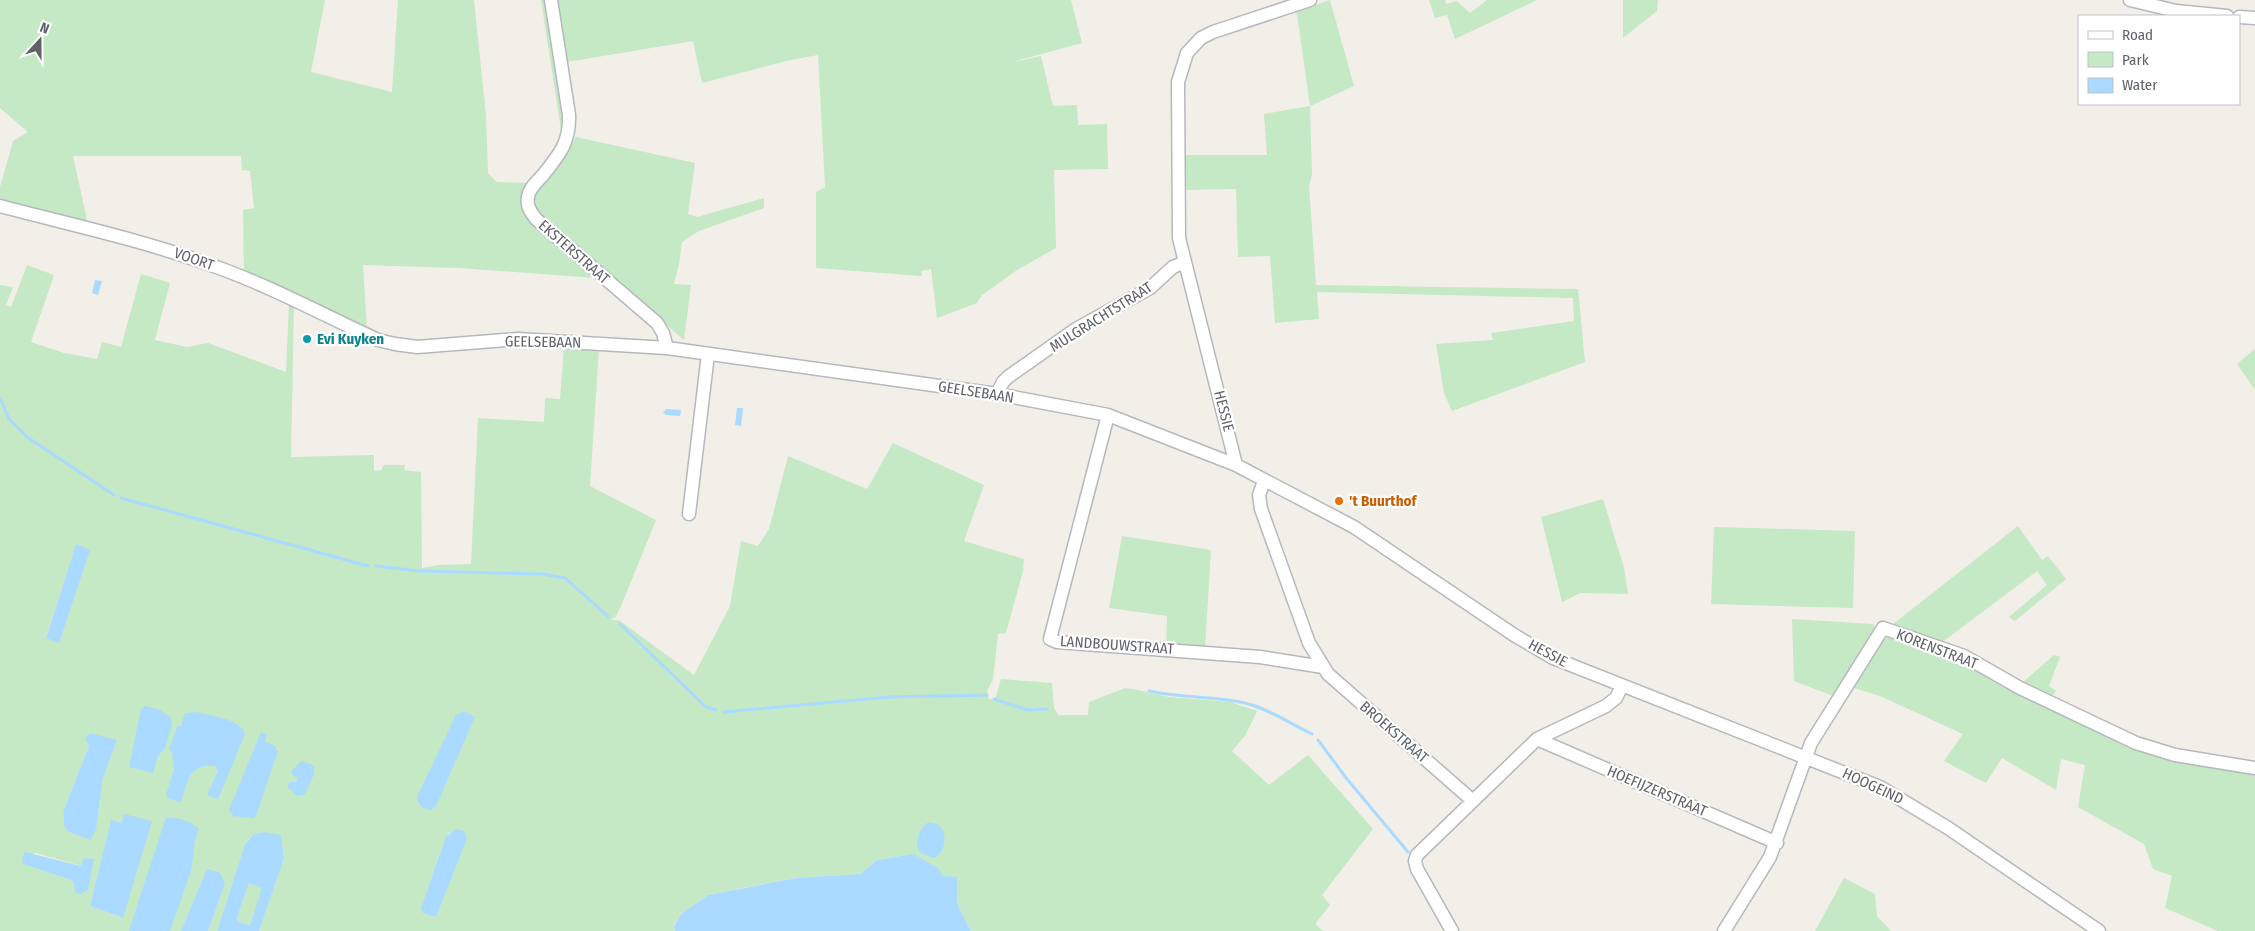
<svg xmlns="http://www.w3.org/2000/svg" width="2255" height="931" font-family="'Fira Sans Condensed',sans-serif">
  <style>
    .green { fill: #c5e8c5; fill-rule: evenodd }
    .water { fill: #aadaff; fill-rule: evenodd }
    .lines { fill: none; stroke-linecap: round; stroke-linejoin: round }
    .stream { stroke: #aadaff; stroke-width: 3 }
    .minor-casing { stroke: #b5b8bc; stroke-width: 15 }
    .minor { stroke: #fff; stroke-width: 12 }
    .culture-dot { fill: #0f9aa8; stroke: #fff; stroke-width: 2 }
    .food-dot { fill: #e8710a; stroke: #fff; stroke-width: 2 }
    .labels { text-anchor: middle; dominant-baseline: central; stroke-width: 4.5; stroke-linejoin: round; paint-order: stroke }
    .street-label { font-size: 15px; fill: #5f6368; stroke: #fff }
    .culture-label { font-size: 15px; font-weight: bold; fill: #0d838f; stroke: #fff; text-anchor: start }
    .food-label { font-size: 15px; font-weight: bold; fill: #c56008; stroke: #fff; text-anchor: start }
  </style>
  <rect width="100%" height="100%" fill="#f1efe8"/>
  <!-- green -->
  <path class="green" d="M0,0H325L311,72L392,92L398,0H474L486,116L488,173L497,182L528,183C525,191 521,200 523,209C527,224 581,265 596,278L459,268L363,265L367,330L244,272L243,210L254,208L250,171L242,170L241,156H73L88,224L0,200V187L13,141L28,132L0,108Z
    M541,0H547L565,115L562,136Z
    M558,0H1071L1082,43L1009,63L1041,56L1053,106L1077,105L1078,125L1107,124L1108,169L1054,170L1056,248L1017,270L982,295L977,303L937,318L931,269L921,271L922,276L816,268V192L825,187L818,55L790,60L702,83L693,41L567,62Z
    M1330,0L1354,86L1310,106L1312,175L1309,185L1316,285L1578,289L1585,362L1452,411L1444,393L1436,344L1493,340L1491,333L1574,321L1573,298L1317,292L1319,319L1275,323L1270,256L1238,257L1236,189L1183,190L1184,155H1267L1264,114L1310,106L1297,14L1293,12Z
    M1429,0H1445L1446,4L1457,1L1470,13L1487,0H1537L1455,39L1447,15L1435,18Z
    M1623,0H1658L1657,11L1623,38Z
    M576,137L695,163L688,214L697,217L764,198V208L699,231L682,242L679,264L674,284L691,285L684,340L535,211C531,188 550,174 564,157C569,151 572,144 576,137Z
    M27,265L54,275L31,342L64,353L97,359L102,342L121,347L141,274L170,283L155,340L187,347L208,343L286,372L289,302L294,305L291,457L374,455V471L381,470L384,465H405L404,470L421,472L422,568L438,565L471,564L478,418L544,422L545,398L560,399L564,345L599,348L590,486L656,520L621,606L615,618L610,619L620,621L694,675L730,606L741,541L758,546L769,529L788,456L867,489L893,443L984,485L964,541L1024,559L1023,571L1006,633L998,634L993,679L987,691L989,699L995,700L1001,679L1052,683L1054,708L1058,715H1088L1089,702L1125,688L1133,689L1169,697L1230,702L1257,711L1245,736L1232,751L1269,785L1308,755L1373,829L1322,895L1330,905L1315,924L1323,931H971L957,903V877H943L913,854L877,860L860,874L795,878L708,895L681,914L674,925L675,931H259L284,859L281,835L249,839L245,844L217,931H208L225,884L206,871L181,931H0V285L13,287L6,305L11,307ZM76,545L59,643L46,637ZM117,740L103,778L98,813L64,825L63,812L89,746ZM124,815L122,918L90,906L111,821L123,823ZM451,831L421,908L446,836ZM35,853L82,866L74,884L71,880L23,864Z
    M2255,349V390L2237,364Z
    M1603,499L1624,568L1628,594L1580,593L1562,602L1541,517Z
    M2018,526L2042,560L2048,556L2066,579L2015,621L2009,617L2047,585L2037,571L1941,643L1898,628L1893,624Z
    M1714,527L1855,531L1853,608L1711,604Z
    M1122,536L1211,550L1205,649L1166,646L1167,616L1109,608Z
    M1792,619L1873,624L1875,630L1836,697L1794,681Z
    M1890,636H1897L2021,684L2054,655L2060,657L2049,686L2056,691L2046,705L2129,748L2175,761L2255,774V931H2218L2165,908L2172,876L2153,869L2144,844L2078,807L2085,765L2061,759L2056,790L2002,758L1986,783L1944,761L1963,734L1880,696L1851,687L1878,642Z
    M1844,878L1875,894L1877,916L1891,931H1815Z
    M249,883L263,887L250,925L239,922L237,918Z"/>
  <!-- water -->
  <path class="water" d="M95,280L102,281L98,295L92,293Z
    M737,408H743L741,426L735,425Z
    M666,409L681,410L680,416L666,415L663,413Z
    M76,544L90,550L59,643L46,638Z
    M145,706L160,710L170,717L172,725L165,748L158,756L153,773L129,767L141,709Z
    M464,711L475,717L436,806L431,810C422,808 419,806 417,797L456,715Z
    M196,712C210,716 240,718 245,734L218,799L207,795L218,771L215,766C188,764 188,781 181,802L169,799L166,795L174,769L172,752L169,750L177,726H181L185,713Z
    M261,732L267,735L265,742L276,746V749L278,751L256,816L253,818L233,816L229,810Z
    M90,733L117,740L103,778L96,829L91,840L67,831L64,825L63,812L89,746L85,738Z
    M302,761L314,766V774L305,794L298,796L288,788L289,782H296L298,778L291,774L293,769Z
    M124,814L152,821L123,918L90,906L111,820L122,823Z
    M166,817C178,818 190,820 199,829L195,840L191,871L170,931H129Z
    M927,823C949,820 949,851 934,858L922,854C912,845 919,830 927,823Z
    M457,829L464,831L467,838L436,917L423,913L421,908L446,836Z
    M264,832L281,835L284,859L259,931H217L245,844L254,834ZM249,883L262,888L250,925L239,922L237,918Z
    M25,852L81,866L84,858L94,859L88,890L80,894L75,892L74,884L71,880L23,864L22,858Z
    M913,854L938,868L943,876L957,877V903L971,931H675L674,926L681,914L708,895L796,878L860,874L877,860Z
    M209,869L220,873L225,884L208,931H181L206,871Z"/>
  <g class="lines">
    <!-- stream -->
    <path class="stream" d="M0,398L9,419L27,437L114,495
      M121,498L368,566
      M376,566L419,571L542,574L565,578L609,617
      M620,624L706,707L716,710
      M1149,691C1181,698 1214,696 1245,703C1267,708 1291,724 1312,734
      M994,699L1027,710L1047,709
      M724,712L889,697L987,695
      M1318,740L1347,779L1408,852"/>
    <!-- minor casing -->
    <g class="minor-casing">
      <path id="minor" d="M551,0L569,115C570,142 560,154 543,175C537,182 529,188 528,197C526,206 531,212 536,219L657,323L663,333L667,348
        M2130,0L2176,11L2227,16
        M2239,17L2255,18
        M0,206C68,224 138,239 205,263C265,283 321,314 378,340L395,344L417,347L518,339L667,348L997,394L1108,415L1236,465L1354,527L1514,635L1553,658L1880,787L1948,828L2099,931
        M997,394L1003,382L1008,377L1076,329L1150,288L1173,267L1185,262
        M1108,415L1050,639L1057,642L1260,657L1323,667
        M1236,465L1179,238L1178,82L1187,53L1201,38L1213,32L1310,0
        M1264,481L1259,495L1261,509L1309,643L1328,674L1473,801
        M689,514L708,354
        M1537,739L1777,843
        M1452,931L1417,869L1415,861L1417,855L1537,739L1606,706L1616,698L1622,686
        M1724,931L1770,857L1811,743L1883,628L1964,656L2020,688L2136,743L2175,755L2255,768"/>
    </g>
    <!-- minor -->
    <use href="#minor" class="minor"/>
  </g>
  <!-- markers -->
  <circle class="culture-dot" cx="307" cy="339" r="5"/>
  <circle class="food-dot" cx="1339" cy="501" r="5"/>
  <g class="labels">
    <!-- street labels -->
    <g class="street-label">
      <text transform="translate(574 252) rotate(41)">EKSTERSTRAAT</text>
      <text transform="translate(194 259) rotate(19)">VOORT</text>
      <text transform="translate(1101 317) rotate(-32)">MULGRACHTSTRAAT</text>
      <text transform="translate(543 342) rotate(1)">GEELSEBAAN</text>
      <text transform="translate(976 392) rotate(9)">GEELSEBAAN</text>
      <text transform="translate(1224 411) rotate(76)">HESSIE</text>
      <text transform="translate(1117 645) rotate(4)">LANDBOUWSTRAAT</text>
      <text transform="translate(1937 649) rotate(21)">KORENSTRAAT</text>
      <text transform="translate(1548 653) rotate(28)">HESSIE</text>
      <text transform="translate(1394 732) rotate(41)">BROEKSTRAAT</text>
      <text transform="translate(1873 786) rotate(25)">HOOGEIND</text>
      <text transform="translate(1657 791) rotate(23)">HOEFIJZERSTRAAT</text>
    </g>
    <!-- culture labels -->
    <g class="culture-label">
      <text x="317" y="339">Evi Kuyken</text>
    </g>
    <!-- food labels -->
    <g class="food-label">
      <text x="1349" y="501">'t Buurthof</text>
    </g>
  </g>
  <!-- legend -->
  <rect x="2078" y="15" width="162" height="90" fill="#ffffff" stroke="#bfc1c3"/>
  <rect x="2088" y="31" width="25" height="8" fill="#ffffff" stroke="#bfc1c3"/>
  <text x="2122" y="40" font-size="15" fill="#5f6368">Road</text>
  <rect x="2088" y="52" width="25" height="15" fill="#c5e8c5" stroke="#bfc1c3"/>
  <text x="2122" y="65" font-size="15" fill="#5f6368">Park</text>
  <rect x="2088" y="78" width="25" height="15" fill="#aadaff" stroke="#bfc1c3"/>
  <text x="2122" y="90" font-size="15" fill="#5f6368">Water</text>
  <!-- north arrow -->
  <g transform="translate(40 40) rotate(21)" stroke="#ffffff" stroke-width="4" paint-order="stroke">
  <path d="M0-4L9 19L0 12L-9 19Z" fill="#5f6368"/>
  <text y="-8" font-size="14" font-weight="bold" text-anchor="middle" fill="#5f6368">N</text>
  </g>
</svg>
